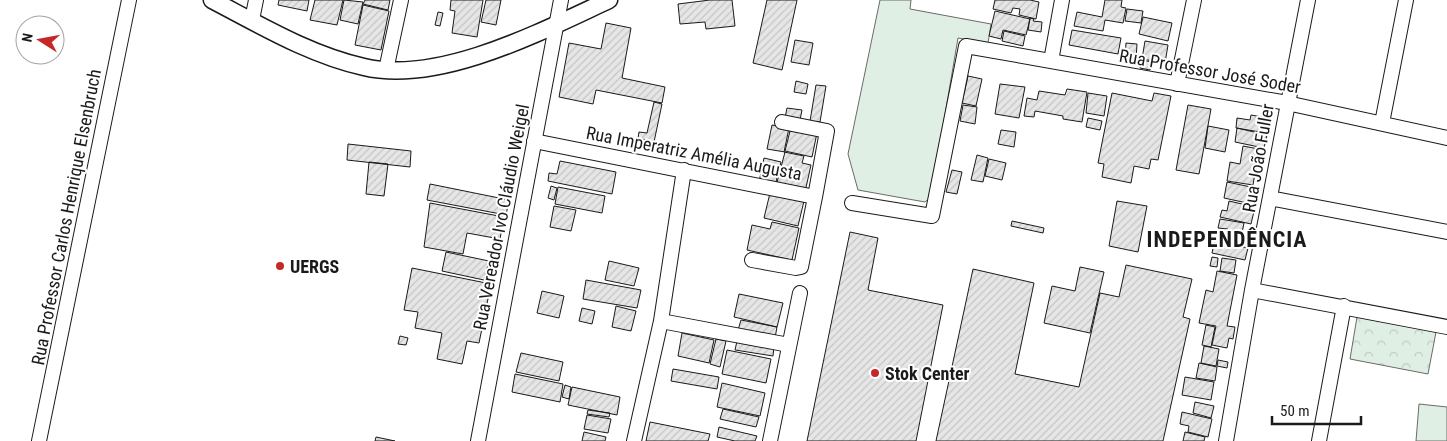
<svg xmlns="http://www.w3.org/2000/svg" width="1447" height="441" font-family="'Roboto Condensed',sans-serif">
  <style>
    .grass { fill: #e0efe3; stroke: #6a6a6a }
    .forest { fill: url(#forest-crowns); stroke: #6a6a6a }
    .building { fill: url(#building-hatch); stroke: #1a1a1a }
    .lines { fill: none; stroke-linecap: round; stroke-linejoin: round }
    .minor-casing { stroke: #1a1a1a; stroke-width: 16 }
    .major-casing { stroke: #1a1a1a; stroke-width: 19 }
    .minor { stroke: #fff; stroke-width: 14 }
    .major { stroke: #fff; stroke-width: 16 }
    .poi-dot { fill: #c62828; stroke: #fff; stroke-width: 2 }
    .labels { text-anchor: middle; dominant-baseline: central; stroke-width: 4; stroke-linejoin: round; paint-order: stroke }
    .street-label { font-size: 18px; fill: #1a1a1a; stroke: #fff }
    .poi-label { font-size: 18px; font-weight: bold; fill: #1a1a1a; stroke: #fff; text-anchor: start }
    .district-label { font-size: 22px; font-weight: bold; letter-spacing: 1px; fill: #1a1a1a; stroke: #fff }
  </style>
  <defs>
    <pattern id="forest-crowns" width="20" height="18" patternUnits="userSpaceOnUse" patternTransform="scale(1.25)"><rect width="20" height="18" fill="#e0efe3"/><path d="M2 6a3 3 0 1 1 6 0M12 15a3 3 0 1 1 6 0" fill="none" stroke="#c0ccc2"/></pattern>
    <pattern id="building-hatch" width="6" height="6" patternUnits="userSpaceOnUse" patternTransform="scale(1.25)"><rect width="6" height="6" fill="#e6e6e6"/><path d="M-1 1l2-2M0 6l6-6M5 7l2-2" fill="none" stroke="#c5c5c5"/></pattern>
  </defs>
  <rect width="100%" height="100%" fill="#fff"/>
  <!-- grass -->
  <path class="grass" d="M880,0H911L910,9L991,24L988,43L958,38L931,197L925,202L858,190L848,154Z
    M1419,404L1447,407V441H1416Z"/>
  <!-- forest -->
  <path class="forest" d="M1357,317L1436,332L1428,374L1350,359Z"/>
  <!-- building -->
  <path class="building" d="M279,0H309L307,11L278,5Z
    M315,0H343L337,25L310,20Z
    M344,0L363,2L358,24L340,20Z
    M365,0H390L388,10L363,4Z
    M451,0H483L477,37L452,33L455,11L450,10Z
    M486,0H501L496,25L481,22Z
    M710,0H732L735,26L706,29L705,22L680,24L678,4Z
    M767,0H797L782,70L753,63Z
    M995,0H1030L1039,2L1036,19L1019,15L1020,9L1013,8L1011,13L993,9Z
    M1105,0H1122L1121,7L1126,8L1123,23L1105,20L1103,31L1074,26L1077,12L1102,17Z
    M363,5L389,11L381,50L355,45Z
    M1127,9L1143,11L1141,23L1125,21Z
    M995,11L1030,19L1026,35L1003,30L1001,39L989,36Z
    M438,12L443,13L440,26L435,25Z
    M1143,17L1172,23L1168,41L1139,34Z
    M1030,18L1034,19L1033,21L1042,22L1041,32L1028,30Z
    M606,23L631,28L622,78L665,87L662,103L596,90L593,104L559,97L569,43L601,49Z
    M1072,30L1121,38L1118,54L1069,45Z
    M1004,31L1025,36L1023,46L1002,41Z
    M795,40L813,43L809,65L791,62Z
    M1145,41L1168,45L1165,63L1142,59Z
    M1126,43L1137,44L1136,59H1125Z
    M1142,60L1152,62L1150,70L1140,68Z
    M968,76L982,79L976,106L962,103Z
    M796,81L808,84L806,94L794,92Z
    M1000,84L1025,87L1019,118L995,114Z
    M816,85L826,86L820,122L810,121Z
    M1067,89L1087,92L1082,122L1063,119V116L1035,111L1034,117L1024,116L1027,98L1037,100L1039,91L1065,95Z
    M1088,93L1107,96L1104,116L1086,113Z
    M1112,93L1152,101L1154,93L1171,96L1158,160L1151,159L1149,169L1134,166L1131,183L1102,177L1104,164L1098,163Z
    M654,102L662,104L654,142L638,138L639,132L647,133Z
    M963,105L977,107L975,124L960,121Z
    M1188,105L1211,109L1199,174L1176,170Z
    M787,108L802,110L800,120L785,118Z
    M1251,115L1268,118L1266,133L1236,128L1237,118L1250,120Z
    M1088,118L1102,121L1100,130L1086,127Z
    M772,125L789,128L784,152L804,156L802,163L811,165L805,192L776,186L785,152L767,149Z
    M1208,126L1229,130L1225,152L1205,148Z
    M791,127L817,133L812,157L785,151Z
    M1237,128L1267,135L1264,148L1235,142Z
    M1001,130L1016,132L1014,147L998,144Z
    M348,144L411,151L410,167L347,160Z
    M1243,146L1259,149L1253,185L1227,181L1230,162L1240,164Z
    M977,155L988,158L983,182L971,180Z
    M764,158L781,162L775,186L759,182Z
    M989,159L1006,163L1002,180L985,176Z
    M560,161L616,172L612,194L548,181L549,173L557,174Z
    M369,162L388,164L384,196L366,194Z
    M952,170L962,172L957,194L946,192Z
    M1227,182L1251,187L1247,203L1224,198Z
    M430,184L509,200L506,215L427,200Z
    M551,186L557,188L554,200L548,198Z
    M558,187L605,196L602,213L555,204Z
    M770,193L804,201L798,226L764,218Z
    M1117,201L1147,206L1138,252L1109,246Z
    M1229,201L1255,207L1251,224L1220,217L1222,210L1227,211Z
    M430,203L504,217L500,239L467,233L463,254L424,247Z
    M554,206L576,210L571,231L550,227Z
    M1220,219L1244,223L1241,238L1227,236L1228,229L1218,228Z
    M1012,221L1044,228L1043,233L1011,226Z
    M772,222L799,228L792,260L747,250L752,225L770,229Z
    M850,232L878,238L868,290L943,305L916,441H807Z
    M1216,234L1240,240L1239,246L1248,248L1245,260L1212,253Z
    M446,252L489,261L484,280L442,271Z
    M1212,257L1218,258L1217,267L1210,266Z
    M1222,258L1236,260L1234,273L1220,271Z
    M609,261L639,268L634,286L605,280Z
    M1126,265L1192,279L1183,317L1190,319L1163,441H936L973,269L1034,283L1015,374L1079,387L1100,293L1119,297Z
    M1080,267L1104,272L1090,333L1044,323L1052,286L1075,291Z
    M412,268L491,284L479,343L467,341L462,364L437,359L442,333L415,328L418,312L404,310Z
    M1217,271L1237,275L1227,326L1235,327L1233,339L1229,338L1227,348L1212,345L1216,326L1199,323L1206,290L1213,292Z
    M586,280L641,290L637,308L583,299Z
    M542,291L564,296L559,318L537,313Z
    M739,294L783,303L777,327L734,317Z
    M616,306L636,311L631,331L612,327Z
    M582,308L595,311L592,324L579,321Z
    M741,320L777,327L775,338L738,330Z
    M1206,325L1215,327L1211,347L1202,345Z
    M682,333L714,340L709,363L678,356Z
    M400,336L408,338L406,345L398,344Z
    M716,339L726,341L720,367L710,364Z
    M737,341L774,347L773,356L735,350Z
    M1204,346L1219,349L1216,366L1201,363Z
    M727,350L771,359L766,383L722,374Z
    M521,353L563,362L559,381L516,372Z
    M1218,360L1228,362L1227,368L1217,366Z
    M1199,363L1217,367L1215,381L1196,378Z
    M673,369L719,377L717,389L671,381Z
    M515,374L563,384L560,402L512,392Z
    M1185,377L1214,382L1211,400L1182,395Z
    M722,383L765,393L760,416L717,407Z
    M565,385L571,387L569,399L562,397Z
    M572,387L620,397L617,415L568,405Z
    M1195,402L1214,406L1211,418L1193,413Z
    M723,409L759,417L756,427L720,419Z
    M588,410L610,413L609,417L587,414Z
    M1182,412L1212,419L1208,437L1188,432L1189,426L1180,424Z
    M587,415L611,419L608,433L584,429Z
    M650,422L710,434L708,441H646Z
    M719,427L757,436L755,441H735L717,437Z
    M584,432L606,437L605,441H582Z
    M1185,432L1205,437L1204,441H1183Z
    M376,437L395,441H375Z"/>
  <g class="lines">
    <!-- minor casing -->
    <g class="minor-casing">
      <path id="minor" d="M252,20L256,0
        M1051,61L1062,0
        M386,70L401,0
        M1177,84L1194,0
        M782,122L827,131L815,197
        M1382,123L1406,0
        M534,141L815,197L801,267L796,268L752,260
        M1270,198L1447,232
        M852,203L932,216L966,46L1287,103L1447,138
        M1252,290L1447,327
        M661,321L789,345
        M39,441L129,0
        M478,441L561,0
        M634,441L661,321L684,170
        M770,441L800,293
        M1226,441L1252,290L1308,0
        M1319,441L1344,306"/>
    </g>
    <!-- major casing -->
    <g class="major-casing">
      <path id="major" d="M212,0C260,25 310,55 364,67C439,85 542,31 609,0"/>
    </g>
    <!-- minor -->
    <use href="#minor" class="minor"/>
    <!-- major -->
    <use href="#major" class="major"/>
  </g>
  <!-- markers -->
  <g class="poi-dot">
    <circle cx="280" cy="266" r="5"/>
    <circle cx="875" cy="373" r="5"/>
  </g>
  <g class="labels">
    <!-- street labels -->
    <g class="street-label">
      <text transform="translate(1210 71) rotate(10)">Rua Professor José Soder</text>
      <text transform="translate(694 153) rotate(11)">Rua Imperatriz Amélia Augusta</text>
      <text transform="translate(1258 158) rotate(-80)">Rua João Fuller</text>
      <text transform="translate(66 217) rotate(-79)">Rua Professor Carlos Henrique Elsenbruch</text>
      <text transform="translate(501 217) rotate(-79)">Rua Vereador Ivo Cláudio Weigel</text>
    </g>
    <!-- poi labels -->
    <g class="poi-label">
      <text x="290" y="266">UERGS</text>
      <text x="885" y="373">Stok Center</text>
    </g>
    <!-- district labels -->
    <g class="district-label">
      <text x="1227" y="239">INDEPENDÊNCIA</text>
    </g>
  </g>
  <!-- north arrow -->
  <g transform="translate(40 40) rotate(281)"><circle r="24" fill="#ffffff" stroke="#a3a3a3"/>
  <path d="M0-4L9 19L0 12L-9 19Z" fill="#c62828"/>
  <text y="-8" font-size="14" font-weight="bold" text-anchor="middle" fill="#1a1a1a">N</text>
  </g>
  <!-- scale -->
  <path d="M1272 416v8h89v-8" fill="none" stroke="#1a1a1a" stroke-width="2.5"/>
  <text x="1280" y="416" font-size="15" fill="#1a1a1a" stroke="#ffffff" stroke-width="4" paint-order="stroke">50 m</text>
</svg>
